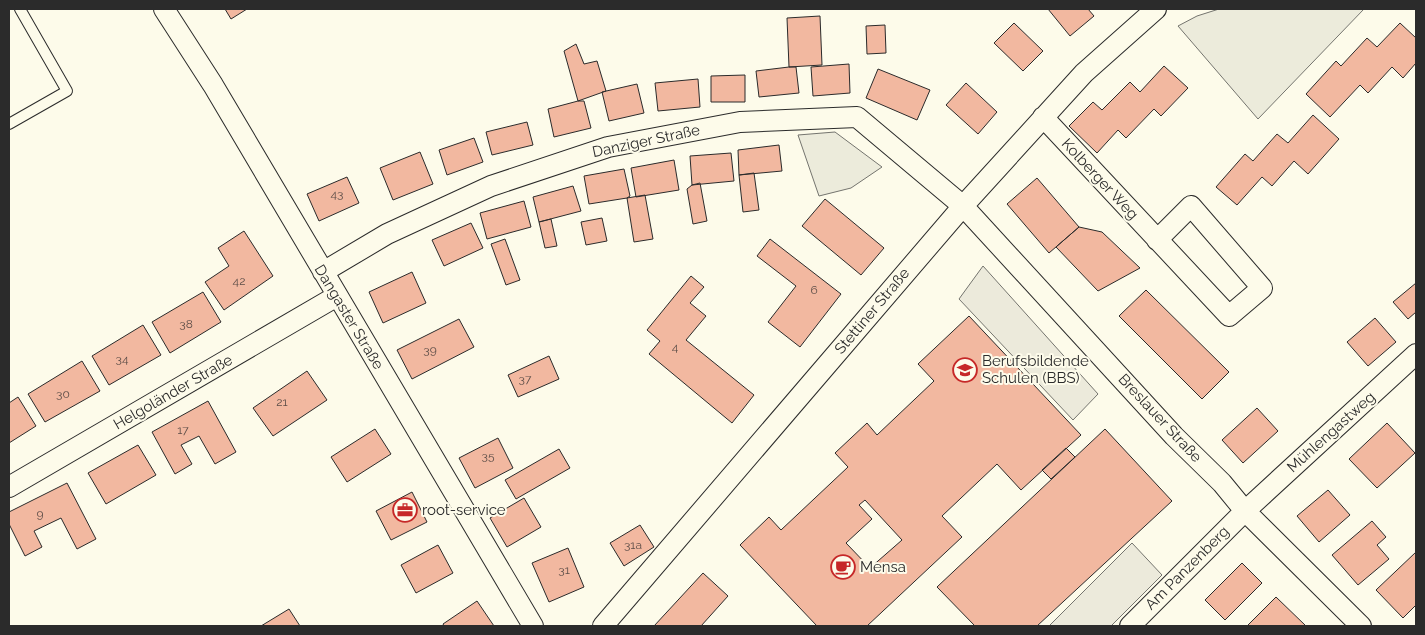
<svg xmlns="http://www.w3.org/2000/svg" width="1425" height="635" font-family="Raleway,sans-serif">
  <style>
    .green { fill: #ecebdb; stroke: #74746e }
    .parking { fill: #eceadb; stroke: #74746e }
    .building { fill: #f2b8a0; stroke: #2b2b2b; fill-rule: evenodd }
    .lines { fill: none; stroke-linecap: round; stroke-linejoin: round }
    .lane-casing { stroke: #2b2b2b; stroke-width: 12 }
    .street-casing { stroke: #2b2b2b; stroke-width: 22 }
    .lane { stroke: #fdfbea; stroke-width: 10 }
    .street { stroke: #fdfbea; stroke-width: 20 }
    .labels { text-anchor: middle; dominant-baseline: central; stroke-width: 4; stroke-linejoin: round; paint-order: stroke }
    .number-label { font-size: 12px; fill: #5d4e48 }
    .street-label { font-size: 15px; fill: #2b2b2b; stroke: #fdfbea }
    .poi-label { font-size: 15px; fill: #2b2b2b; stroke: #fdfbea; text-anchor: start }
  </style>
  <rect width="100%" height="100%" fill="#fdfbea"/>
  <!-- green -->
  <path class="green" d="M1219,9H1364L1258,119L1178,26L1197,16Z
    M835,132L882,167L851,188L819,196L798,135Z"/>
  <!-- parking -->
  <path class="parking" d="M983,266L1098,394L1073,420L959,299Z
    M1132,543L1162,575L1111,626H1049Z"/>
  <!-- building -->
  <path class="building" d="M225,9H247L231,19Z
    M1048,9H1088L1094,16L1070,36Z
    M820,16L822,65L789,67L787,18Z
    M1014,23L1043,51L1023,71L994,43Z
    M1400,23L1416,38V63L1403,78L1392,67L1368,93L1360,85L1330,117L1306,94L1336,61L1341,66L1367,38L1377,47Z
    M885,25L886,53L867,54L866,26Z
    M576,44L584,64L597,61L606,91L578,101L564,51Z
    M849,64L850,93L813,96L811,67Z
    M1164,66L1188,88L1161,116L1154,109L1126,138L1118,130L1097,153L1069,126L1093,102L1102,110L1130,82L1140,92Z
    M789,67H796L799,93L759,97L756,71Z
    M878,69L930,90L917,120L866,98Z
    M745,75V102H711V76Z
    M698,79L700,107L658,111L655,83Z
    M966,83L997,112L978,134L946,105Z
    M637,84L644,113L609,121L602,92Z
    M578,101H584L591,128L554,137L548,109Z
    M1313,115L1339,139L1308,174L1294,161L1272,186L1262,177L1237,205L1216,187L1245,154L1253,161L1277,134L1288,143Z
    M527,122L533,145L492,155L486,132Z
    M474,138L483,162L447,175L439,150Z
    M779,145L782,171L739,175L738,150Z
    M420,152L433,184L393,200L380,168Z
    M731,153L734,181L692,185L690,156Z
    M674,160L679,190L636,197L631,168Z
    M624,169L630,196L627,198L589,204L584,176Z
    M754,173L759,210L743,212L739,175Z
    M347,177L359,203L319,221L307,194Z
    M1037,178L1079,227L1049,253L1007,204Z
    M700,183L707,221L693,224L687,189L692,185Z
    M573,186L581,211L539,222L533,197Z
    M645,195L653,239L634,242L627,198Z
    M825,199L884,248L861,275L802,226Z
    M524,201L531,227L487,239L480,213Z
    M602,218L607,241L586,245L581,222Z
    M551,219L557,246L545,248L539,222Z
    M471,223L483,248L444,266L432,240Z
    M1079,227L1102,232L1140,268L1098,291L1056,247Z
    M244,231L273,276L224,310L205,282L229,266L218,248Z
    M505,239L520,280L506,285L491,244Z
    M770,239L841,294L800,347L768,322L796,286L757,256Z
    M412,272L426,303L383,323L369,292Z
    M691,276L704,287L690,303L706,316L686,340L754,395L732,423L649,354L660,341L647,330Z
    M1416,283V312L1408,319L1393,302Z
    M1146,290L1229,372L1202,399L1119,316Z
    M203,292L221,322L170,353L152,322Z
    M969,316L1081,435L1021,490L997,464L942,516L962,537L867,626H817L740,545L769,517L781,530L848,467L835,453L867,423L877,435L934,381L918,364ZM865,500L902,540L870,568L846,543L872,519L859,505Z
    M1375,318L1396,342L1368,366L1347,342Z
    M459,319L474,347L412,379L397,350Z
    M143,325L161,355L109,385L92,356Z
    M549,356L559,379L518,397L508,375Z
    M82,361L100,391L45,422L28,394Z
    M307,371L327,400L273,436L253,408Z
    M18,397L36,426L9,443V403Z
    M208,401L236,452L215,464L199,436L181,445L192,464L175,474L152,432Z
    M1257,408L1278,431L1243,463L1222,440Z
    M1387,423L1415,453L1377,488L1349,459Z
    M375,429L391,454L347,482L331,457Z
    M1105,429L1172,501L1037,626H975L937,587Z
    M498,438L513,468L475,488L459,458Z
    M138,445L156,475L106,504L88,473Z
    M1066,448L1075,457L1051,479L1042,470Z
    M559,449L570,468L516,499L505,480Z
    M67,483L96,539L77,549L61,518L34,531L42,547L25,556L9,524V512Z
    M1328,490L1350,515L1319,542L1297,516Z
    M412,492L427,522L391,540L376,511Z
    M524,498L541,527L507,547L490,518Z
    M1372,521L1386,537L1377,545L1389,559L1358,585L1332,555Z
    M640,525L654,547L624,566L610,543Z
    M438,545L453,573L416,593L401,565Z
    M568,548L584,587L549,602L532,563Z
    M1416,552V605L1403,618L1376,590Z
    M1242,563L1262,583L1225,620L1205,600Z
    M703,573L728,596L701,626H654Z
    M1276,597L1306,626H1247Z
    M477,601L494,626H444L443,624Z
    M289,609L300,626H261Z"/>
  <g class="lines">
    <!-- lane casing -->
    <g class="lane-casing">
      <path id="lane" d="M9,124L67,91L20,9"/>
    </g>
    <!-- street casing -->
    <g class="street-casing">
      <path id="street" d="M164,9L213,85L533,626
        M1043,117L1229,316L1262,288L1191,206L1157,240
        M323,272L387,234L491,186L608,147L740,122L857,117L963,206L1174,436L1222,483L1245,511L1361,626
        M9,487L337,296
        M603,626L963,206L1084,73L1156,9
        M1130,626L1245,511L1416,354"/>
    </g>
    <!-- lane -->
    <use href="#lane" class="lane"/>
    <!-- street -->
    <use href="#street" class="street"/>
  </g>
  <!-- icons -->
  <defs>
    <g id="school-ring" transform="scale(1.25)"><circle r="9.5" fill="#fdfbea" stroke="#c62828" stroke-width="1.5"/><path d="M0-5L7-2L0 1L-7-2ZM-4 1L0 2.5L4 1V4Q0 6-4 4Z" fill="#c62828"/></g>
    <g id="office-ring" transform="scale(1.25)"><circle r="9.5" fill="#fdfbea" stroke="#c62828" stroke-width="1.5"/><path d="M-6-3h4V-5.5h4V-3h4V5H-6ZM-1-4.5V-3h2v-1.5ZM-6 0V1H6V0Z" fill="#c62828"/></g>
    <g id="cafe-ring" transform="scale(1.25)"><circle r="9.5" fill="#fdfbea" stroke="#c62828" stroke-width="1.5"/><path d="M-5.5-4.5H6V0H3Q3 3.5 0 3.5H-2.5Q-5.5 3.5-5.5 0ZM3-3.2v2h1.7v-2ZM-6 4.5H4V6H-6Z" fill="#c62828"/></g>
  </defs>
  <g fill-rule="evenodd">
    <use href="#school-ring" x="965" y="370"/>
    <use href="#office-ring" x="405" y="510"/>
    <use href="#cafe-ring" x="843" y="567"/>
  </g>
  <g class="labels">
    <!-- number labels -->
    <g class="number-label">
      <text x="337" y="194">43</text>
      <text x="239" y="281">42</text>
      <text x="814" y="290">6</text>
      <text x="186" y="324">38</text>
      <text x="675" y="347">4</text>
      <text x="430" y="350">39</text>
      <text x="122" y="359">34</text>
      <text x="525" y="379">37</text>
      <text x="63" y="394">30</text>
      <text x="282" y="402">21</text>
      <text x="183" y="430">17</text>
      <text x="488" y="456">35</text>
      <text x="40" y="514">9</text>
      <text x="633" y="545">31a</text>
      <text x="564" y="570">31</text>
    </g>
    <!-- street labels -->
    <g class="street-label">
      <text transform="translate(646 141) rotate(-12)">Danziger Straße</text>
      <text transform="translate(1100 179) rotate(47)">Kolberger Weg</text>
      <text transform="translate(872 311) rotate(-50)">Stettiner Straße</text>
      <text transform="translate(349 317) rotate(59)">Dangaster Straße</text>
      <text transform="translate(173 392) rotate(-30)">Helgoländer Straße</text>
      <text transform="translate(1160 418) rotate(47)">Breslauer Straße</text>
      <text transform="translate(1331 432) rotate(-42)">Mühlengastweg</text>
      <text transform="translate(1187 568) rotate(-45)">Am Panzenberg</text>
    </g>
    <!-- poi labels -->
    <g class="poi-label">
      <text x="982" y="361">Berufsbildende<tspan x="982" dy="17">Schulen (BBS)</tspan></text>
      <text x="422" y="510">root-service</text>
      <text x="860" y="567">Mensa</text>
    </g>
  </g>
  <!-- border -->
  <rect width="1425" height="635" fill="none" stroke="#2b2b2b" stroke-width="20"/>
</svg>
